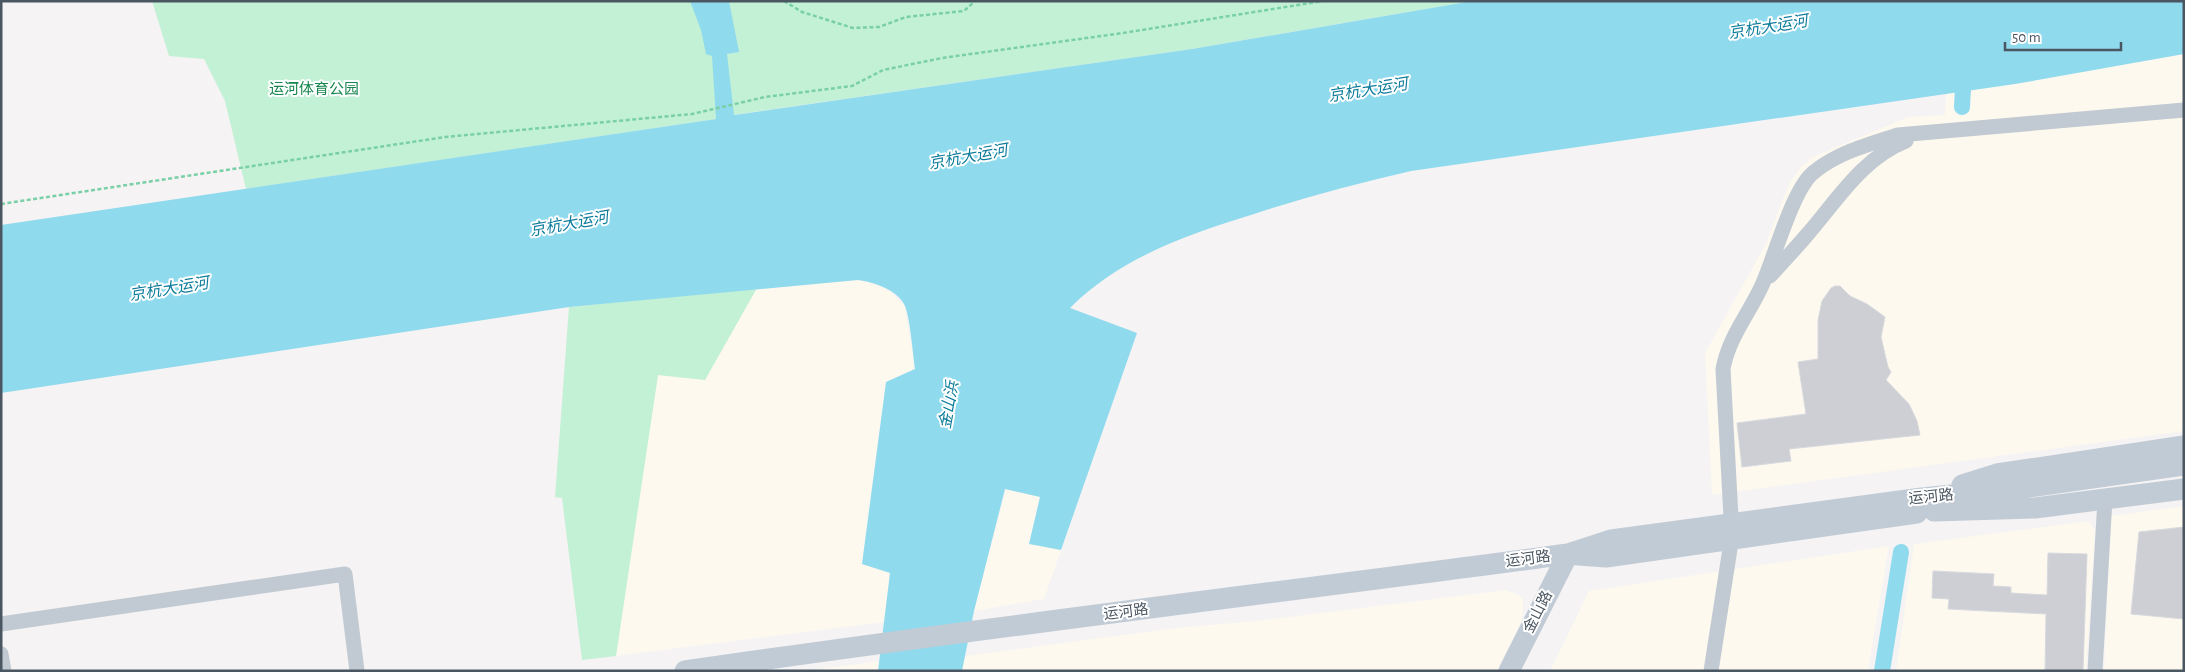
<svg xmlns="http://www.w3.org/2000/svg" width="2185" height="672" font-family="'Alegreya Sans','Noto Sans SC',sans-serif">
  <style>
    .commercial { fill: #fdf9ef }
    .green { fill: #c3f1d5 }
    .water { fill: #90daee }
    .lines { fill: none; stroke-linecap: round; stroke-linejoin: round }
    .canal { stroke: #90daee; stroke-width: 16 }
    .building { fill: #cdcfd5; stroke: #d7d9de }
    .path { stroke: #7ad0a6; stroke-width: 2.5; stroke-dasharray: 4 2.5; stroke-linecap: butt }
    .street { stroke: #c1cad2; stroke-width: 15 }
    .secondary { stroke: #c1cbd6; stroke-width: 21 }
    .labels { text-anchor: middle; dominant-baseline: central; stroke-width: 4; stroke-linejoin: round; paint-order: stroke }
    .park-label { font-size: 15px; fill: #17864f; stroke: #fff }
    .street-label { font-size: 15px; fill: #4a5661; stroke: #fff }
    .water-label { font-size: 16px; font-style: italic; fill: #0c7c9b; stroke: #fff }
  </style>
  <rect width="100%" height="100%" fill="#f5f3f3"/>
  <!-- commercial -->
  <path class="commercial" d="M2184,54V431L1712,495L1705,353L1767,242L1784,196L1792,179L1801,167L1813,157L1908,117L1945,115L1946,94Z
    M858,280L872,283L890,291L905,307L915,369L886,382L862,564L890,573L885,622L616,656L658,375L705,380L757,288Z
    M1006,489L1040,497L1029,543L1061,550L1044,599L974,611Z
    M2184,506V671H2104L2111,516Z
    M2088,521L2095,529L2086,671H1896L1914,544Z
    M1889,546L1868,671H1550L1589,591Z
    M1506,590L1519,595L1523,600V614L1520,624L1497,671H962L965,656L1177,628L1255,621Z
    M880,661L878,671H804Z"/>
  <!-- green -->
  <path class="green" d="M152,1H1472L1192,49L733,115L716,119L246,189L225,101L204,59L169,56Z
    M757,288L705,380L658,375L616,656L582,660L562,498L555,497L569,307Z"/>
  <!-- water -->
  <path class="water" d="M690,1H729L739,52L727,54L734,115L1192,49L1472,1H2184V54L2015,84L1411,171C1358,183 1306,197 1254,214C1187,235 1121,257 1070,308L1137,333L1061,550L1029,544L1040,497L1005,489L974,611L962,671H878L890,573L862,564L886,382L915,369C913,354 910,318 905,306C898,290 874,282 858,280L569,307L1,393V225L716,119L712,56L706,54L701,30Z"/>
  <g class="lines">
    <!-- canal -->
    <path class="canal" d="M1962,107L1964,70
      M1882,671L1901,552"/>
  </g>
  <!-- building -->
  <path class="building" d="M1835,286H1840L1850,296L1867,304L1885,317L1881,337L1888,367L1891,372L1886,380L1909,404L1917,421L1920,435L1789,449L1791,461L1742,467L1737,423L1806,414L1798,362L1818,359V320L1822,301L1831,288Z
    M2184,527V619L2131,614L2139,532Z
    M2048,553L2087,554L2083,671H2045L2046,614L1948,609L1949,599L1932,598L1933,571L1994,574L1993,586L2011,587V593L2047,595Z"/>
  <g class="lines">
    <!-- path -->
    <path class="path" d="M784,1L802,12L853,28L879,27L906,17L964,11L975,1
      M1,204L445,137L692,114L765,97L852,86L883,70L942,58L1123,33L1323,1"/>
    <!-- street -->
    <path class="street" d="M1770,276C1782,263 1794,250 1806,236C1836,202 1862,158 1906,141
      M1,624L345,574L357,671
      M1,654L4,671
      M1711,671L1732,536L1723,369C1729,336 1750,313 1763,283C1775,256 1793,188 1814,172C1837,153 1869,144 1898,135L2184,110
      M2095,671L2105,499"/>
    <!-- secondary -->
    <path class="secondary" d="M1962,485L1997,474L2184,446
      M1934,511L2035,508L2184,489
      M1578,555L1606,557L1917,513
      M685,671C979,628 1274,593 1568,554L1611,540L1922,498L2029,487L2184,465
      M1509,671L1568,554"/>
  </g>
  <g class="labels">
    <!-- park labels -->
    <g class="park-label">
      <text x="314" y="89">运河体育公园</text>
    </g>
    <!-- street labels -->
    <g class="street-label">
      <text transform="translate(1931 497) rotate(-6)">运河路</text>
      <text transform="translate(1528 559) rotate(-7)">运河路</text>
      <text transform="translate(1126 612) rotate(-7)">运河路</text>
      <text transform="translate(1538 612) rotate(-63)">金山路</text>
    </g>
    <!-- water labels -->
    <g class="water-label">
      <text transform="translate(1768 27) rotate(-9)">京杭大运河</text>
      <text transform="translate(1368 90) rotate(-9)">京杭大运河</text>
      <text transform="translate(968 157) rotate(-10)">京杭大运河</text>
      <text transform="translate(569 224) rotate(-10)">京杭大运河</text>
      <text transform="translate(169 289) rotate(-9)">京杭大运河</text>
      <text transform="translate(949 405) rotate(-80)">金山浜</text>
    </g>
  </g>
  <!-- border -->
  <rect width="2185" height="672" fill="none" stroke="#4a5661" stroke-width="5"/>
  <!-- scale -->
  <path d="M2005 42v8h116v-8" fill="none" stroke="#4a5661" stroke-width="2.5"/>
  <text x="2012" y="42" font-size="15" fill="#4a5661" stroke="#ffffff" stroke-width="4" paint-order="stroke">50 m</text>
</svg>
